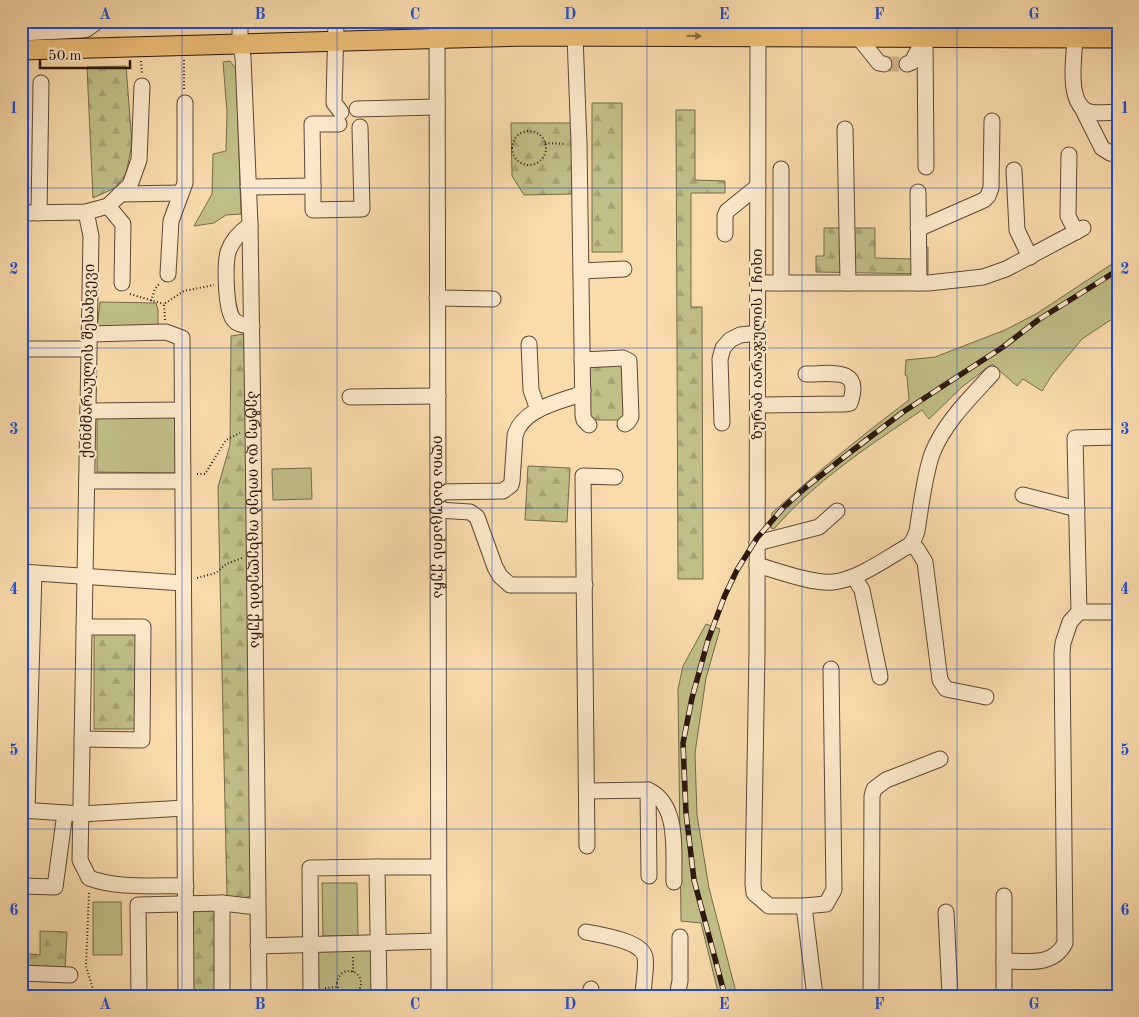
<svg xmlns="http://www.w3.org/2000/svg" width="1139" height="1017" font-family="'Old Standard TT','Noto Serif Georgian',serif">
  <style>
    .green { fill: #c0bf87; stroke: #766b4a }
    .forest { fill: url(#forest-firs); stroke: #766b4a }
    .lines { fill: none; stroke-linecap: round; stroke-linejoin: round }
    .minor-tunnel { stroke: #d0b48c; stroke-width: 15; stroke-dasharray: 15 8; stroke-linecap: butt }
    .minor-casing { stroke: #5e4836; stroke-width: 17 }
    .major-casing { stroke: #2b170e; stroke-width: 21 }
    .path { stroke: #2b170e; stroke-width: 2; stroke-dasharray: 1 2.5; stroke-linecap: butt }
    .minor { stroke: #fbe8c9; stroke-width: 15 }
    .major { stroke: #ecbe76; stroke-width: 19 }
    .rail-casing { stroke: #2b170e; stroke-width: 5.5 }
    .rail { stroke: #fbe8c9; stroke-width: 4; stroke-dasharray: 11; stroke-linecap: butt }
    .oneway { fill: #8c6a42 }
    .grid { fill: none; stroke: #1d4ed8; stroke-width: 1; stroke-opacity: 0.55 }
    .labels { text-anchor: middle; dominant-baseline: central; stroke-width: 4.5; stroke-linejoin: round; paint-order: stroke }
    .street-label { font-size: 15px; fill: #2b170e; stroke: #fbe8c9 }
    .neatline { fill: none; stroke: #1d4ed8; stroke-width: 2 }
    .grid-label { font-size: 16px; text-anchor: middle; font-weight: bold; fill: #1d4ed8 }
  </style>
  <defs>
    <pattern id="forest-firs" width="22" height="20" patternUnits="userSpaceOnUse" patternTransform="scale(1.25)"><rect width="22" height="20" fill="#c0bf87"/><path d="M5 1l3.5 6h-7zM16 11l3.5 6h-7z" fill="#a5a373"/></pattern>
  </defs>
  <rect width="100%" height="100%" fill="#f9dbac"/>
  <filter id="stains"><feTurbulence type="fractalNoise" baseFrequency=".004" numOctaves="4"/><feColorMatrix values="0 0 0 0 .2 0 0 0 0 .09 0 0 0 0 .02 0 0 0 .5 -.17"/></filter>
  <radialGradient id="worn" r=".72"><stop offset=".6" stop-color="#630" stop-opacity="0"/><stop offset="1" stop-color="#630" stop-opacity=".3"/></radialGradient>
  <!-- green -->
  <path class="green" d="M230,61L236,69L241,214L226,215L214,223L194,226L212,194L213,154L226,151L227,112L223,62Z
    M1118,260V315L1082,339L1052,375L1042,391L1023,379L1017,386L992,364L962,387L929,419L922,410C869,446 816,480 774,529L771,528L772,513C816,473 861,436 909,400L907,376L905,375L906,360L935,357L1005,330L1036,314Z
    M100,302L156,303L158,310V327H97Z
    M97,415L177,416V473L97,472Z
    M311,468L312,499L273,500L272,469Z
    M706,624L720,629L706,678L695,753L697,815L709,888L737,996H719L701,923L681,921L678,689L683,666Z
    M322,883H357L358,936H323Z
    M93,902H121L122,955H93Z
    M374,949L375,996H319L318,950Z"/>
  <!-- forest -->
  <path class="forest" d="M126,66L132,144L126,174L115,188L93,198L87,67Z
    M592,103H622V252H592Z
    M676,110H695V180L725,181V193H691V307H702L703,579H678Z
    M511,123H571L572,194L524,195L512,176Z
    M824,228H875V258L913,259V247H928V274L816,272V256H824Z
    M244,334L253,889L250,896L244,898L227,897L218,487L230,445L231,336Z
    M586,365H627L626,420H586Z
    M528,466L570,468L567,522L525,520Z
    M94,634H136V729H94Z
    M191,908H219L217,996H190Z
    M40,931L67,932L65,969L21,967V953L40,955Z"/>
  <g class="lines">
    <!-- minor-tunnel -->
    <path class="minor-tunnel" d="M884,64H907"/>
    <!-- minor casing -->
    <g class="minor-casing">
      <g id="minor">
        <path id="s1" d="M240,21V44L243,57L250,225L253,427L259,996"/>
        <path d="M336,21L334,103L341,112"/>
        <path id="s2" d="M437,21L439,996"/>
        <path d="M527,21L528,36"/>
        <path d="M21,33L81,30L87,29L98,21"/>
        <path d="M575,35L579,144L583,415L584,420L589,425"/>
        <path d="M758,37L757,651L753,884L754,893L769,906H804L826,904L834,890L831,669"/>
        <path d="M859,38L879,63L884,64"/>
        <path d="M925,38L926,167"/>
        <path d="M1065,39V21"/>
        <path d="M1075,39C1074,57 1066,106 1090,112C1098,114 1109,112 1118,112"/>
        <path d="M907,64L912,62L924,39"/>
        <path d="M1082,108L1102,148L1110,153L1118,154"/>
        <path d="M357,109L437,107"/>
        <path d="M845,129L848,283"/>
        <path d="M1069,155L1068,216L1076,232"/>
        <path d="M1014,170L1017,230L1030,257"/>
        <path d="M313,186L312,124H339"/>
        <path d="M248,187L313,186V210L362,209L360,127"/>
        <path d="M918,192L919,283"/>
        <path d="M120,194L181,193"/>
        <path d="M108,206L123,224L122,283"/>
        <path d="M86,212L91,236L80,860L89,878C119,889 154,885 186,886"/>
        <path d="M21,213L86,212L108,206L130,185L139,160L142,86"/>
        <path d="M39,213L41,83"/>
        <path d="M250,225C240,232 232,240 228,252C225,264 225,311 234,320C238,325 245,325 252,326"/>
        <path d="M918,229L984,200L988,196L991,188L992,121"/>
        <path d="M725,234V216L727,211L758,186"/>
        <path d="M581,271L624,269"/>
        <path d="M168,274L171,221L185,183V103"/>
        <path d="M758,283H929L983,277L1006,269L1083,228"/>
        <path d="M781,283V169"/>
        <path d="M437,298L493,299"/>
        <path d="M90,334L166,332L182,338L186,996"/>
        <path d="M529,344L531,390L538,410"/>
        <path d="M21,349H89"/>
        <path d="M582,360L623,358L629,361L631,417L628,422L625,424"/>
        <path d="M350,397L438,396"/>
        <path d="M758,405L844,404L850,403C863,366 830,374 806,374"/>
        <path d="M88,411L182,410"/>
        <path d="M722,423L720,359L723,348L730,340L740,335L758,333"/>
        <path d="M87,481H182"/>
        <path d="M438,492L503,491L511,485L512,481L515,436C521,411 554,403 575,396L581,393L583,390"/>
        <path d="M1023,495L1077,509"/>
        <path d="M438,510L470,512L477,517L495,567L500,576L510,585H585"/>
        <path d="M757,543L819,527L837,511"/>
        <path d="M910,545L917,549L925,562L940,680L946,689L986,697"/>
        <path d="M757,565C778,571 813,584 833,582C858,580 888,557 910,545L914,539L917,531C921,507 924,477 932,454C944,423 970,398 992,374"/>
        <path d="M21,572L183,583"/>
        <path d="M854,577L862,590L880,677"/>
        <path d="M1079,612L1075,438L1118,437"/>
        <path d="M82,739L142,740L143,627H84"/>
        <path d="M648,790L649,876"/>
        <path d="M587,791L648,790C680,804 673,853 674,882"/>
        <path d="M21,810L81,814L185,808"/>
        <path d="M27,810L34,573"/>
        <path d="M587,846L583,476L615,477"/>
        <path d="M23,886L55,887L65,813"/>
        <path d="M222,903V996"/>
        <path d="M804,906L815,996"/>
        <path d="M946,912L950,996"/>
        <path d="M586,932C600,935 641,940 645,957C647,967 643,985 643,996"/>
        <path d="M258,946L438,941"/>
        <path d="M1004,961C1027,961 1053,967 1065,943L1062,653L1063,643L1070,622L1079,612H1118"/>
        <path d="M21,973L70,975"/>
        <path d="M139,996L138,905L222,903L257,907"/>
        <path d="M311,996L310,868L377,867"/>
        <path d="M379,996L377,867H438"/>
        <path d="M590,996L591,989"/>
        <path d="M677,996L680,981V937"/>
        <path d="M871,996L872,796L874,789L886,780L940,759"/>
        <path d="M1004,996V896"/>
      </g>
    </g>
    <!-- major casing -->
    <g class="major-casing">
      <path id="major" d="M750,21L758,37
        M21,50L528,36L1118,38"/>
    </g>
    <!-- path -->
    <path class="path" d="M184,60V90
      M141,61L142,74
      M21,94L28,95
      M512 148a17 17 0 1 1 34 0a17 17 0 1 1-34 0Z
      M545,143L566,144
      M130,294L164,304
      M151,301L155,289L160,283
      M165,320L164,304L184,291L214,285
      M197,474H205L226,440L240,433
      M197,578L216,573L226,564L242,558
      M89,893L86,966L95,996
      M353,957V972
      M337 983a12 12 0 1 1 24 0a12 12 0 1 1-24 0Z
      M325,988L337,987"/>
    <!-- minor -->
    <use href="#minor" class="minor"/>
    <!-- major -->
    <use href="#major" class="major"/>
    <!-- rail casing -->
    <g class="rail-casing">
      <path id="rail" d="M725,996L694,880L686,813L683,743L692,698L708,640L725,595L737,570L757,538L784,507L805,488L844,457L903,412L1003,347L1038,320L1118,270"/>
    </g>
    <!-- rail -->
    <use href="#rail" class="rail"/>
  </g>
  <!-- one-way arrows -->
  <defs><path id="oneway-solid" d="M-6-.8H1V-3.2L6.5 0L1 3.2V.8H-6Z" transform="scale(1.25)"/></defs>
  <use class="oneway" href="#oneway-solid" transform="translate(694 36) rotate(1)"/>
  <!-- grid -->
  <path class="grid" d="M182,21V996M337,21V996M492,21V996M647,21V996M802,21V996M957,21V996M21,188H1118M21,348H1118M21,508H1118M21,669H1118M21,829H1118"/>
  <g class="labels">
    <!-- street labels -->
    <g class="street-label">
      <text transform="translate(758 344) rotate(-90)">ზურაბ იარაჯულის I ჩიხი</text>
      <text transform="translate(89 361) rotate(-89)">ქინძმარაულის შესახვევი</text>
      <text stroke="none"><textPath href="#s2" startOffset="496">ილია ბაბუცაძის ქუჩა</textPath></text>
      <text stroke="none"><textPath href="#s1" startOffset="499">პეტრე და იოსებ ოცხელების ქუჩა</textPath></text>
    </g>
  </g>
  <!-- margin -->
  <rect width="1139" height="1017" fill="none" stroke="#f9dbac" stroke-width="55"/>
  <!-- scale -->
  <path d="M40 60v8h90v-8" fill="none" stroke="#2b170e" stroke-width="2.5"/>
  <text x="48" y="60" font-size="15" fill="#2b170e" stroke="#fbe8c9" stroke-width="4" paint-order="stroke">50 m</text>
  <rect x="28" y="28" width="1084" height="962" class="neatline"/>
  <g class="grid-label">
    <text x="105" y="19">A</text>
    <text x="260" y="19">B</text>
    <text x="415" y="19">C</text>
    <text x="570" y="19">D</text>
    <text x="724" y="19">E</text>
    <text x="879" y="19">F</text>
    <text x="1034" y="19">G</text>
    <text x="14" y="113">1</text>
    <text x="1125" y="113">1</text>
    <text x="14" y="274">2</text>
    <text x="1125" y="274">2</text>
    <text x="14" y="434">3</text>
    <text x="1125" y="434">3</text>
    <text x="14" y="594">4</text>
    <text x="1125" y="594">4</text>
    <text x="14" y="755">5</text>
    <text x="1125" y="755">5</text>
    <text x="14" y="915">6</text>
    <text x="1125" y="915">6</text>
    <text x="105" y="1009">A</text>
    <text x="260" y="1009">B</text>
    <text x="415" y="1009">C</text>
    <text x="570" y="1009">D</text>
    <text x="724" y="1009">E</text>
    <text x="879" y="1009">F</text>
    <text x="1034" y="1009">G</text>
  </g>
  <rect width="100%" height="100%" filter="url(#stains)"/>
  <rect width="100%" height="100%" fill="url(#worn)"/>
</svg>
